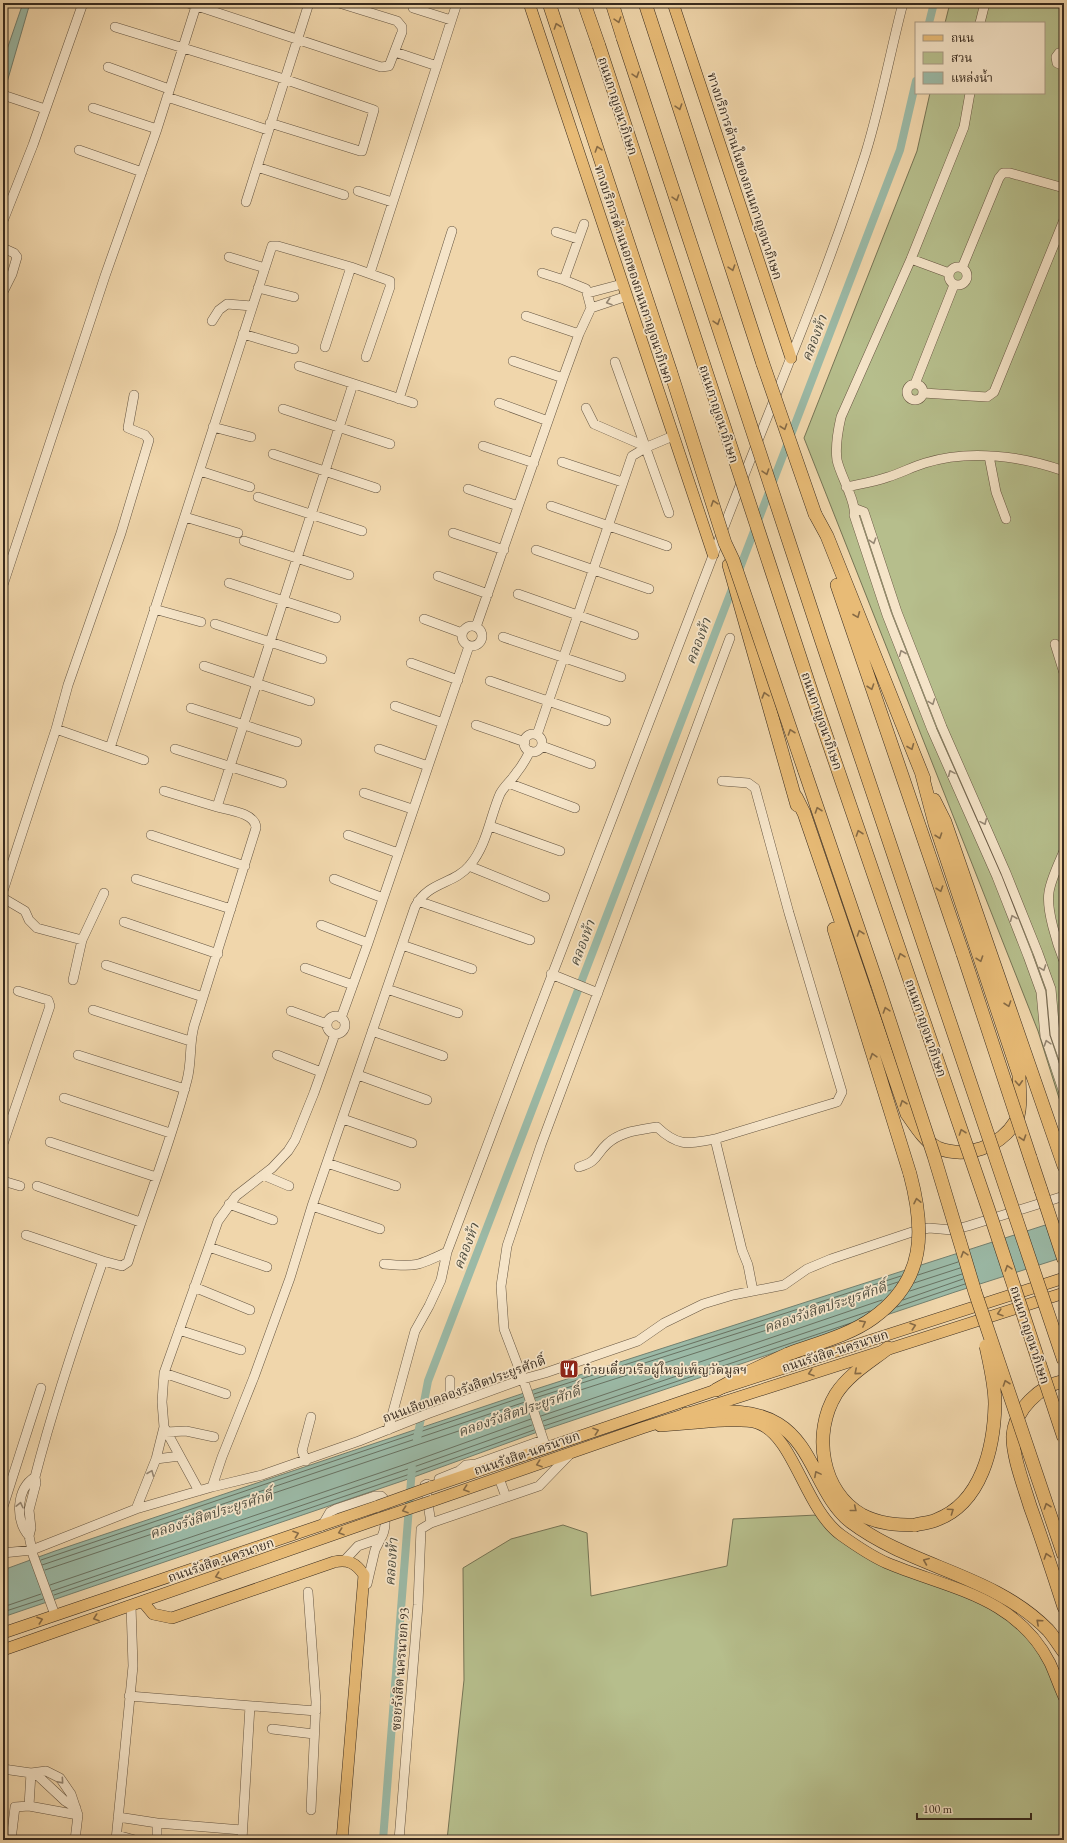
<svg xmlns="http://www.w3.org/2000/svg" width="1067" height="1843" font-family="'EB Garamond','Noto Serif Thai',serif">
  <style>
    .green { fill: #b6be8c; stroke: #767455 }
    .water { fill: #9bb9a6; stroke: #738070 }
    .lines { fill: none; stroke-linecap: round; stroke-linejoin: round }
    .shore { stroke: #697262; stroke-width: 1 }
    .canal { stroke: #9bb9a6; stroke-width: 8 }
    .minor-casing { stroke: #655541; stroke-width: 10 }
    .major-casing { stroke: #372a1e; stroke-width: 12 }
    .highway-casing { stroke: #372a1e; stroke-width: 14 }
    .minor { stroke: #f5e4c8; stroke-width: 9 }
    .major { stroke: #e8bb76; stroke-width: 11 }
    .highway { stroke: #e8bb76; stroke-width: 13 }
    .major-bridge-casing { stroke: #372a1e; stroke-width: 12; stroke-linecap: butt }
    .highway-bridge-casing { stroke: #372a1e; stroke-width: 14; stroke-linecap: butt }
    .major-bridge { stroke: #e8bb76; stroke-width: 11 }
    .highway-bridge { stroke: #e8bb76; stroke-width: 13 }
    .oneway { stroke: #876b46 }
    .oneway2 { stroke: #968773 }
    .labels { text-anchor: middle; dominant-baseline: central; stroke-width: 3.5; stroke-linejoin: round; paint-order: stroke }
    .street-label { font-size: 13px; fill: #372a1e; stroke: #f5e4c8 }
    .poi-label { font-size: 13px; fill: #372a1e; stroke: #f5e4c8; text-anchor: start }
    .water-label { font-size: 14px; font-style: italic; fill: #504e40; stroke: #f5e4c8 }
  </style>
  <rect width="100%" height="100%" fill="#f0d6ab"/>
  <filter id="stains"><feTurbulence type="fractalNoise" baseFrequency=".005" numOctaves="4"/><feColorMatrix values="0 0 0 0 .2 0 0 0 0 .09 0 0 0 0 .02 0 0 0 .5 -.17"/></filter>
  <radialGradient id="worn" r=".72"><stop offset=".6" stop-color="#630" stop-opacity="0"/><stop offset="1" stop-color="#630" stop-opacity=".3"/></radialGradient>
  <!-- green -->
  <path class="green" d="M950,3H1064V1114L1038,1031L804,438L917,151L930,93H1044V23H945Z
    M817,1515L846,1543L1002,1613L1021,1629L1048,1666L1064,1707V1840H447L464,1680L463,1568L511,1539L563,1525L587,1533L591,1596L727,1566L733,1519Z"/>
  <!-- water -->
  <path class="water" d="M23,3H30L3,96V61Z
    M1064,1219V1257L955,1292L535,1433L411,1478L3,1617V1570L55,1551L536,1389Z"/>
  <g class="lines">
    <!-- shore -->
    <path class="shore" d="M918,1275L958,1262
      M914,1283L960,1268
      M910,1291L962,1274
      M903,1300L963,1279
      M897,1307L965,1284
      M534,1394L901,1276
      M535,1398L898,1282
      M537,1404L891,1290
      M541,1416L882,1300
      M543,1421L870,1311
      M544,1426L851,1323
      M41,1560L523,1397
      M42,1565L525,1402
      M45,1570L527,1408
      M50,1585L406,1464L531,1419
      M52,1591L408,1469L532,1425
      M54,1595L410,1474L534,1430
      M3,1607L41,1594
      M3,1612L43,1599"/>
    <!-- canal -->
    <path class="canal" d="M929,23L934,3
      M738,573L900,150L916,81
      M417,1439L428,1381L734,584
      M383,1840L412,1468"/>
    <!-- minor casing -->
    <g class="minor-casing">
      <path id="minor" d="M188,3L381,67L389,66L402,32V27L397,21L339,3
        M413,8L451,20
        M980,23L985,3
        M115,27L284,79L374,110L362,151H360L270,123
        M1064,52L1059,53L1056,57L1057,63L1064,66
        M398,53L437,66
        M108,67L169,89
        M970,93L964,127L911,259L841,417C838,430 835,446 837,460C840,475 857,503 854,515L887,615L932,730L997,877L1028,956L1041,992L1045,1036L1064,1093
        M3,95L45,109
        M167,97L268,130
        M93,108L157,129
        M79,150L142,172
        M257,167L344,195
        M358,191L392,202
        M246,202L309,3
        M3,221L33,145L83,3
        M556,232L578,239
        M3,248L14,253L17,257L12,274L3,292
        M229,257L265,268
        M911,259L949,273
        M949 276a9 9 0 1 1 18 0a9 9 0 1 1-18 0Z
        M962,268L999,178L1003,173H1010L1064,188
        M370,273L457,3
        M542,273L564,280
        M258,288L294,297
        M588,293L622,284
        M591,308L627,296
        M526,316L579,334
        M212,321L219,310L227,304L252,306
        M243,334L294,349
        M325,347L351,267
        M513,361L563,378
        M615,362L669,513
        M299,366L413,403
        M915,384L954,285
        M907 392a8 8 0 1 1 16 0a8 8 0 1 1-16 0Z
        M923,393L987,397L994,392L1064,220
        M399,399L452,231
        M499,403L548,421
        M586,408L594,424L647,447
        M283,409L390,444
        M213,427L251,437
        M483,446L534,463
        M273,454L376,488
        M989,456L996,492L1006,519
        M562,462L622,482
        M200,471L250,487
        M846,487C860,484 874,482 888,477C901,473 912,467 925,463C969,449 1022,456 1064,471
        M468,489L518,506
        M258,497L362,531
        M551,506L667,546
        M856,509L864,512L897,612L942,727L1006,873L1038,953L1051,989L1055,1034L1064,1060
        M185,517L238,533
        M453,533L504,550
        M244,541L349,575
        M536,550L649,589
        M438,576L488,594
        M229,583L336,618
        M3,585L105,276L157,129L197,3
        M518,594L634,635
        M154,609L201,622
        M424,619L462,633
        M215,624L322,659
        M462 636a10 10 0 1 1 20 0a10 10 0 1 1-20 0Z
        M476,627L563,378L579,334L591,308L586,289L564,280L584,224
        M503,637L621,677
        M1055,644L1064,673
        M411,663L458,680
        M204,666L310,701
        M490,681L606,721
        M395,706L443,723
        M191,708L297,742
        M476,725L525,742
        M56,729L144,760
        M524 743a9 9 0 1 1 18 0a9 9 0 1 1-18 0Z
        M537,735L632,456L647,447L673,436
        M542,746L591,764
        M110,748L272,246H278L351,267L390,281V287L366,357
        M175,749L282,783
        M379,749L428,766
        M722,781L748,783L755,788L789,913L842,1092L837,1102L715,1139L742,1250L748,1265L753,1291
        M508,783L575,808
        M164,791L217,807
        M364,793L412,809
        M490,826L560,851
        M151,835L245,866
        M348,835L398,853
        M1064,851C1059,863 1051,879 1049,892C1046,909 1057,944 1064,961
        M469,866L545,897
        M136,879L231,909
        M334,879L383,898
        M3,891L56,729L68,685L121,533L149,440L145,435L128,428L134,395
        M3,898L25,911L29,920L37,928L82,940
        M418,901L530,940
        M124,922L218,954
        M321,925L368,943
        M402,945L472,969
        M106,965L203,997
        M305,968L353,985
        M551,974L598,993
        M73,980L82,940L104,893
        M387,989L458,1013
        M93,1010L190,1041
        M291,1011L327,1024
        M327 1025a9 9 0 1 1 18 0a9 9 0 1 1-18 0Z
        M341,1018L368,943L469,646
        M372,1031L443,1056
        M78,1055L185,1089
        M277,1055L321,1072
        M358,1075L427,1100
        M64,1098L170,1133
        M343,1119L412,1143
        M50,1142L156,1177
        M3,1144L50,1006L48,1000L44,999L18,991
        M327,1163L396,1186
        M579,1167C599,1161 595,1155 607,1144C621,1131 640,1130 657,1127C678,1147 688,1144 715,1139
        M263,1175L289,1186
        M3,1181L20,1186
        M37,1186L140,1222
        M229,1204L273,1220
        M312,1206L380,1229
        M26,1235L103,1261
        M209,1247L267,1267
        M384,1264C416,1267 418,1266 447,1252
        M194,1287L250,1310
        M179,1330L241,1350
        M164,1373L226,1394
        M450,1405V1380
        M164,1427L199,1491
        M388,1430L415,1331L429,1306L441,1280L447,1252C536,1014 628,777 719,540C768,411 824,284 866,152C881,103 890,53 903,3
        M166,1432L186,1431L214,1437
        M546,1448L523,1379L504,1329L501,1286L507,1246L541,1145L730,638
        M156,1459L180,1456
        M306,1461L302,1451L311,1417
        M499,1478L506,1497
        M439,1479L459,1471L466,1465L476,1464L543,1440
        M427,1484L425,1485L431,1523
        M212,1487L222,1457L254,1377L290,1278L312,1206L415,907C428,881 454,885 470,865C487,845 490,817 500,794C504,786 512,780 517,772C522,766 526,759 530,751
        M3,1507L41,1388
        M136,1509L156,1459L164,1427L162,1402L164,1373L218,1221L236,1196L272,1168L288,1151L295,1140L314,1093L335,1034
        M322,1526L330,1512L336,1509L375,1496H381L384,1499C384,1511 388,1527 381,1538L358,1546L344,1561
        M29,1536C15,1520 16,1489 35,1477
        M3,1553L32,1550L136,1509L212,1487L262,1475L359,1441L427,1414L523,1379L545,1373L638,1341L664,1323L703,1304L733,1295L784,1285L807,1269L831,1259L915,1231L929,1228L952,1230L968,1226L1064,1196
        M367,1584L375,1550L381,1538
        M308,1592L316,1702L311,1810
        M55,1615L33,1555L29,1536L31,1528L29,1510L36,1483L35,1477C54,1403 78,1332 103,1261L122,1266L128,1262C147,1201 171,1142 187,1080C192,1062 189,1044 194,1026L256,828C256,813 228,810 217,807L353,384
        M129,1696L316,1711
        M272,1729L314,1734
        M3,1769L31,1773L46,1771L60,1778L71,1794L78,1815L75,1840
        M35,1773L65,1801L76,1808
        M29,1806L78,1815
        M118,1817L157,1823V1840
        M157,1823L242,1830
        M117,1835L135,1840
        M11,1840L15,1807L29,1806L31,1773
        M116,1840L133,1666L131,1606
        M242,1840L250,1706
        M399,1840L418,1605L421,1529L431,1523L539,1486L571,1453"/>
    </g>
    <!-- major casing -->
    <g class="major-casing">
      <path id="major" d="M529,3L713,554
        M673,3L791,358
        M660,1426C683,1425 737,1417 757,1423C794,1435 804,1508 841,1535C855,1545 871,1556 887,1563C949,1589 1016,1596 1050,1663C1055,1674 1059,1686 1064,1697
        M431,1487L716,1390L1064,1278
        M432,1501L642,1428L1064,1293
        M143,1602L153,1614L172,1618L334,1562C348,1559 356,1563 364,1575L342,1840
        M3,1633L378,1506
        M3,1650L378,1519"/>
    </g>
    <!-- highway casing -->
    <g class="highway-casing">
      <path id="highway" d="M549,3L671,373
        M584,3L599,46
        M612,3L623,38
        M645,3L763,364
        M815,514L827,536L924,779
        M729,565L797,805
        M837,585L963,954
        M804,769L877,983
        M796,797L804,813L907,1114C915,1125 925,1142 938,1148C967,1159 1000,1147 1016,1121C1022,1110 1019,1087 1019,1075L935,824L921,771
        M934,800L945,822L1064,1166
        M834,929L910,1174
        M1030,1157L1041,1190
        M888,1348C870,1362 849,1374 836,1394C812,1433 821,1492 862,1515C879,1524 897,1525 915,1525
        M1064,1381C1039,1386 1015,1410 1013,1435C1012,1455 1024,1486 1030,1506C1042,1539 1053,1573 1064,1607
        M716,1390L751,1371L788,1354
        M686,1414C717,1412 750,1407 778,1424C814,1446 818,1496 851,1522C912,1568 993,1574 1048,1630C1054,1637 1059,1645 1064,1652"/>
    </g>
    <!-- minor -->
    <use href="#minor" class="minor"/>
    <!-- major -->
    <use href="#major" class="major"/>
    <!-- highway -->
    <use href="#highway" class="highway"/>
    <!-- major-bridge casing -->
    <g class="major-bridge-casing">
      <path id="major-bridge" d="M378,1506L431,1487
        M378,1519L432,1501"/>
    </g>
    <!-- highway-bridge casing -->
    <g class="highway-bridge-casing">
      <path id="highway-bridge" d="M623,38L822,642L1064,1361
        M599,46L816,706L992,1220L1064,1438
        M763,364L815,514
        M671,373L725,543L733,560L804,769
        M963,954L1030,1157
        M877,983L934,1156L975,1292L1064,1556
        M1041,1190L1064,1260
        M788,1354C815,1344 850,1335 873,1318C926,1280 925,1230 910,1174
        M915,1525C922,1523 930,1523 936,1520C982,1503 994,1447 995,1404C995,1385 990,1365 986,1346"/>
    </g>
    <!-- major-bridge -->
    <use href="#major-bridge" class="major-bridge"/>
    <!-- highway-bridge -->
    <use href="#highway-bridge" class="highway-bridge"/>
  </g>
  <!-- one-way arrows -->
  <defs><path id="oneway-chevron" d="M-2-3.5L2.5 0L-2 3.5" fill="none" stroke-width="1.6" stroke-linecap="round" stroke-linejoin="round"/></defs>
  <g class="oneway">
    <use href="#oneway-chevron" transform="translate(618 20) rotate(72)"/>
    <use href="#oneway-chevron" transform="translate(557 26) rotate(-109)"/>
    <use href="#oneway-chevron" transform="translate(636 75) rotate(72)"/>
    <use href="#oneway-chevron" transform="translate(679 107) rotate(72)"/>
    <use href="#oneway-chevron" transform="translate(598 149) rotate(-108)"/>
    <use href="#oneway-chevron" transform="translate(676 198) rotate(72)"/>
    <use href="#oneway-chevron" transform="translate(732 268) rotate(72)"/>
    <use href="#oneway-chevron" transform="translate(717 322) rotate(72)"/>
    <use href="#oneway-chevron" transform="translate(784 427) rotate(71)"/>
    <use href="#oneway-chevron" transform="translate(766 472) rotate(72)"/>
    <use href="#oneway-chevron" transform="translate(714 503) rotate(-108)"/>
    <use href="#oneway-chevron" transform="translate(857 615) rotate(68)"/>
    <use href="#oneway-chevron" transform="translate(871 687) rotate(71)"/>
    <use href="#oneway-chevron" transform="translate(765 695) rotate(-106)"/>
    <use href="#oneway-chevron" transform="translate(791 732) rotate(-109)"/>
    <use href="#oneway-chevron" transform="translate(911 747) rotate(68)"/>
    <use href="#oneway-chevron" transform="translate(818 810) rotate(-109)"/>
    <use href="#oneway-chevron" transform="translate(859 833) rotate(-109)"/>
    <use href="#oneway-chevron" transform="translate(939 836) rotate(71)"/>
    <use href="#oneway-chevron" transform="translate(940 889) rotate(71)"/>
    <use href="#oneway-chevron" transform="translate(860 933) rotate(-109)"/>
    <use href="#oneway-chevron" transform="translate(901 956) rotate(-109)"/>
    <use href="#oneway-chevron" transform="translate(980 959) rotate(71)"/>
    <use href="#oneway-chevron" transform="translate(1008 1004) rotate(71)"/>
    <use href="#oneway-chevron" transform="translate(886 1010) rotate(-108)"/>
    <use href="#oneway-chevron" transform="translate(873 1056) rotate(-107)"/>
    <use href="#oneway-chevron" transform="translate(1019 1083) rotate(87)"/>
    <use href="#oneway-chevron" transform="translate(903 1103) rotate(-109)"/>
    <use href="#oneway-chevron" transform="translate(962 1132) rotate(-109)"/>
    <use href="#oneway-chevron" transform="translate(1023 1138) rotate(72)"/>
    <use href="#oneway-chevron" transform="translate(917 1201) rotate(-102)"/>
    <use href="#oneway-chevron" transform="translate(964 1254) rotate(-107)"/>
    <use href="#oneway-chevron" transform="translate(1008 1268) rotate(-108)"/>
    <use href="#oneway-chevron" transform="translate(1000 1313) rotate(163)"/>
    <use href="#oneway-chevron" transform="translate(863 1323) rotate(-28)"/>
    <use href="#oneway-chevron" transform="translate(913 1326) rotate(-18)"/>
    <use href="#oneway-chevron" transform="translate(857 1372) rotate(139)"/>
    <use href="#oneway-chevron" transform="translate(811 1373) rotate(162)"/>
    <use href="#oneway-chevron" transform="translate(1006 1383) rotate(-109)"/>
    <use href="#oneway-chevron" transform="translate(596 1431) rotate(-19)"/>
    <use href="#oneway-chevron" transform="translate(539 1464) rotate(161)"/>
    <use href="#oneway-chevron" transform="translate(817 1474) rotate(-118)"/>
    <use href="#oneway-chevron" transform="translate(466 1489) rotate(161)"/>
    <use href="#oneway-chevron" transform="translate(1047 1506) rotate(-109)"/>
    <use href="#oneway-chevron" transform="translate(854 1509) rotate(39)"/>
    <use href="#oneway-chevron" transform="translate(405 1510) rotate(161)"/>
    <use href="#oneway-chevron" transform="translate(951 1511) rotate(-35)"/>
    <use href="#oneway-chevron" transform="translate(341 1532) rotate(161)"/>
    <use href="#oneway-chevron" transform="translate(296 1534) rotate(-19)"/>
    <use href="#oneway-chevron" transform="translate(1047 1556) rotate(-108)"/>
    <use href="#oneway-chevron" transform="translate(926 1561) rotate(-158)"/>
    <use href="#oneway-chevron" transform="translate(218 1576) rotate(161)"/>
    <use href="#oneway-chevron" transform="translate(96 1618) rotate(161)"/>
    <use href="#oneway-chevron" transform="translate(40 1620) rotate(-19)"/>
    <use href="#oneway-chevron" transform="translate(1039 1622) rotate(-138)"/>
  </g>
  <g class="oneway2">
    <use href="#oneway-chevron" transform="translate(609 302) rotate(162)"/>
    <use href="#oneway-chevron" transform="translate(873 541) rotate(72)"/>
    <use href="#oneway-chevron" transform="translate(902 653) rotate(-112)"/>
    <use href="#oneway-chevron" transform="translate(932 702) rotate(69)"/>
    <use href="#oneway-chevron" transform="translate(951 773) rotate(-114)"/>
    <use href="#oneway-chevron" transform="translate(984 822) rotate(66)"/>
    <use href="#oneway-chevron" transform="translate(1013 918) rotate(-112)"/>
    <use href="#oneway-chevron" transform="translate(1043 968) rotate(70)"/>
    <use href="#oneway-chevron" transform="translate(1047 1043) rotate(-108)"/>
    <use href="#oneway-chevron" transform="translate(151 1473) rotate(-68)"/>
    <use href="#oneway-chevron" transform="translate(20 1505) rotate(-77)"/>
    <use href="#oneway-chevron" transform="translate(61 1781) rotate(49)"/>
  </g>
  <!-- icons -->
  <defs>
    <g id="restaurant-square" transform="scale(1)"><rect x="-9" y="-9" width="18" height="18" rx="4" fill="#8f2418" stroke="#f5e4c8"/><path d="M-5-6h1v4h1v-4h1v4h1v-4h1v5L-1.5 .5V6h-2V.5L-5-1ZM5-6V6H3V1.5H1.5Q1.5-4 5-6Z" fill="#fff"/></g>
  </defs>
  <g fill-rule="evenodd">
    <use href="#restaurant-square" x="569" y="1369"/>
  </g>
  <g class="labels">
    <!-- street labels -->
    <g class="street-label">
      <text transform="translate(618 106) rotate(72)">ถนนกาญจนาภิเษก</text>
      <text transform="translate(745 176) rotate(72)">ทางบริการด้านในของถนนกาญจนาภิเษก</text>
      <text transform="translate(634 274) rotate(72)">ทางบริการด้านนอกของถนนกาญจนาภิเษก</text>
      <text transform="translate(719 414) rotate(72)">ถนนกาญจนาภิเษก</text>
      <text transform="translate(822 721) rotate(71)">ถนนกาญจนาภิเษก</text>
      <text transform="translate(926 1028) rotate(71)">ถนนกาญจนาภิเษก</text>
      <text transform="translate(1030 1335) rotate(72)">ถนนกาญจนาภิเษก</text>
      <text transform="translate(835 1351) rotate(-18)">ถนนรังสิต-นครนายก</text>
      <text transform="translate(464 1389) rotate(-20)">ถนนเลียบคลองรังสิตประยูรศักดิ์</text>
      <text transform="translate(527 1453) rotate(-19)">ถนนรังสิต-นครนายก</text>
      <text transform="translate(221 1560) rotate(-19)">ถนนรังสิต-นครนายก</text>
      <text transform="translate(400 1669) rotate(-86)">ซอยรังสิต นครนายก 93</text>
    </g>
    <!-- poi labels -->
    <g class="poi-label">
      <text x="583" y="1369">ก๋วยเตี๋ยวเรือผู้ใหญ่เพ็ญวัดมูลฯ</text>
    </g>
    <!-- water labels -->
    <g class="water-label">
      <text transform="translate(814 338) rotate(-69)">คลองห้า</text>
      <text transform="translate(698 641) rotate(-69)">คลองห้า</text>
      <text transform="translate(582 943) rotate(-69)">คลองห้า</text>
      <text transform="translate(466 1246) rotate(-69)">คลองห้า</text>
      <text transform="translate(825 1307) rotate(-19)">คลองรังสิตประยูรศักดิ์</text>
      <text transform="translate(519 1411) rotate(-19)">คลองรังสิตประยูรศักดิ์</text>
      <text transform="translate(211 1514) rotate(-18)">คลองรังสิตประยูรศักดิ์</text>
      <text transform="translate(391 1562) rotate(-86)">คลองห้า</text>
    </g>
  </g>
  <!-- margin -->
  <rect width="1067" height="1843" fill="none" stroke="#f0d6ab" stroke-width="16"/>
  <rect x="4" y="4" width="1059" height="1835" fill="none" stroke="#372a1e" stroke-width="2"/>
  <rect x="8" y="8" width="1051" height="1827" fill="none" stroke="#372a1e"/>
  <!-- legend -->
  <rect x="915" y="22" width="130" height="72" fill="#f5e4c8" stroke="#a99a84"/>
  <rect x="923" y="35" width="20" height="6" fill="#e8bb76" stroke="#a99a84"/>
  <text x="951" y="42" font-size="12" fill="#372a1e">ถนน</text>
  <rect x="923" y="52" width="20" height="12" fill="#b6be8c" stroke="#a99a84"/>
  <text x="951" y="62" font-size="12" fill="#372a1e">สวน</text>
  <rect x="923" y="72" width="20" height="12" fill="#9bb9a6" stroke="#a99a84"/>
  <text x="951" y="82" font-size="12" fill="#372a1e">แหล่งน้ำ</text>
  <!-- scale -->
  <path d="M917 1813v6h114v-6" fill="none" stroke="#372a1e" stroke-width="2"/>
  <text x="923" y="1813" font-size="12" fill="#372a1e" stroke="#f5e4c8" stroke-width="3" paint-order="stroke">100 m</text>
  <rect width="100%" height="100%" filter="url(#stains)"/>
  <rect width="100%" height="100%" fill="url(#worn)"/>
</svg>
